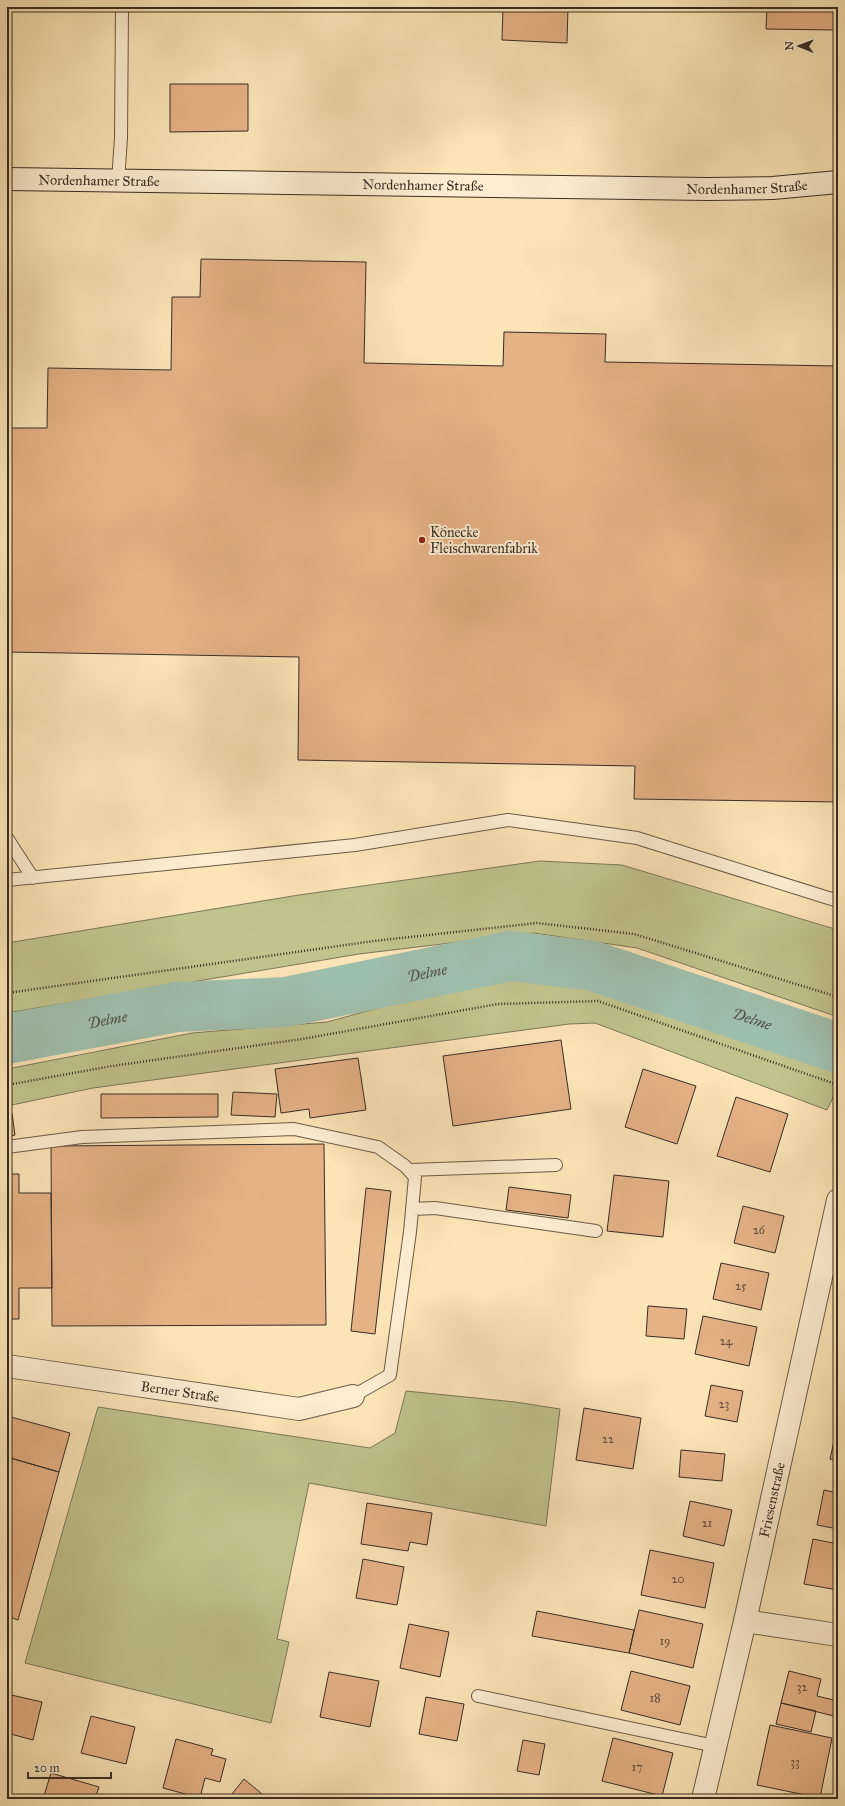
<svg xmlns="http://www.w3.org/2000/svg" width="845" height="1806" font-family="'IM FELL Great Primer',serif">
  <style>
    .green { fill: #c1c38c; stroke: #7c7858 }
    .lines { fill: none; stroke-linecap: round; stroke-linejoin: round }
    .river { stroke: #9fbfad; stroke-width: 50 }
    .building { fill: #e5b286; stroke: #382d24 }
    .lane-casing { stroke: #695b48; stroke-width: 14 }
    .street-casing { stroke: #695b48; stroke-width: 24 }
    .secondary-casing { stroke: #382d24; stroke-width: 24 }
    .path { stroke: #382d24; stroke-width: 2.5; stroke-dasharray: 1 2; stroke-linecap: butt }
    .lane { stroke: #fcedd0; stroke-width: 12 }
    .street { stroke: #fcedd0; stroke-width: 22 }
    .secondary { stroke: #fcedd0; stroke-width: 22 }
    .poi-dot { fill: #8f2418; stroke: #fcedd0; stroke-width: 1.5 }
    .labels { text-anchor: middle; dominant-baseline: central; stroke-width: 4; stroke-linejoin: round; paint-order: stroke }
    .number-label { font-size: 12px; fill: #634e3c }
    .street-label { font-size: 14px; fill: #382d24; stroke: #fcedd0 }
    .poi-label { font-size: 14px; fill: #382d24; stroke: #fcedd0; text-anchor: start }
    .water-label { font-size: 15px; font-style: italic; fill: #525246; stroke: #fcedd0 }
  </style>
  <rect width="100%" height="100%" fill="#fbe4b6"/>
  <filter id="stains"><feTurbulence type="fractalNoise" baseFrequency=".005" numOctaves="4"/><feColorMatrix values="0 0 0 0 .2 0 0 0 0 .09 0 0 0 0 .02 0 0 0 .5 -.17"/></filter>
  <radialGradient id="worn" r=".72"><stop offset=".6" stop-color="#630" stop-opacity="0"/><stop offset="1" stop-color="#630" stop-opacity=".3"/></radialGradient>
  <!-- green -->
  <path class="green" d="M540,861L622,865L838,930V1017L637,948L534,933L359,954L7,1013V943L299,895Z
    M503,974L594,983L838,1071V1087L827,1110L595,1023L569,1024L93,1088L7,1106V1069L192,1033L327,1022Z
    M406,1391L515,1402L560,1409L546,1526L309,1483L277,1639L289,1642L271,1723L25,1663L98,1407L370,1448L395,1433Z"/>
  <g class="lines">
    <!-- river -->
    <path class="river" id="s1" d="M7,1039L177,1007L286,1002L511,956L593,966L838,1048"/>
  </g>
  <!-- building -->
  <path class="building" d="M503,7H568L567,43L502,40Z
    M767,7H829V10H834V30L766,29Z
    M170,84H248V131L170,132Z
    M201,259L366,262L364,363L503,366L504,332L606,334L605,362L838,366V802L634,799L635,766L298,760L299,657L7,652V428H47L48,368L171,370L172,297H200Z
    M561,1040L571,1109L453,1126L443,1056Z
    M358,1058L366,1110L310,1118L309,1109L281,1113L275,1069Z
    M643,1069L696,1086L677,1144L625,1127Z
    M233,1092L277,1094L275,1117L231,1115Z
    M101,1094H218V1117L101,1118Z
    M736,1097L788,1114L770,1172L717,1156Z
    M12,1113L15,1135L7,1137V1114Z
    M324,1144L326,1325L52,1326L51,1146Z
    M7,1174H19V1193H51L52,1288H19V1319H7Z
    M614,1175L669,1181L663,1237L607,1231Z
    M509,1187L571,1195L568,1218L506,1210Z
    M366,1188L391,1191L375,1334L351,1331Z
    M743,1206L784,1216L775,1253L734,1243Z
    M721,1263L769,1273L761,1310L713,1299Z
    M648,1306L687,1309L684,1339L646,1336Z
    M703,1316L757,1327L749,1366L695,1354Z
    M711,1385L743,1391L737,1422L705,1416Z
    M584,1408L641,1418L633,1469L576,1460Z
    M7,1416L70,1433L59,1472L7,1457Z
    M838,1423V1461L830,1459Z
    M681,1450L725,1454L722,1481L679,1477Z
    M7,1457L59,1472L18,1620L7,1616Z
    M824,1490L838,1493V1529L817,1525Z
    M690,1501L732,1510L724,1546L683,1536Z
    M367,1503L432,1513L427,1545L410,1542L408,1551L361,1544Z
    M813,1539L838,1544V1590L804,1584Z
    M650,1550L714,1563L705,1608L641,1595Z
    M363,1559L404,1567L397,1605L356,1598Z
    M639,1610L703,1624L693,1668L629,1653Z
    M537,1611L634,1630L629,1653L532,1636Z
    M409,1624L449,1632L440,1677L400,1668Z
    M631,1671L690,1686L680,1725L621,1710Z
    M789,1671L821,1679L817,1696L838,1701V1717L781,1703Z
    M329,1672L379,1681L370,1727L320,1717Z
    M7,1694L42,1702L33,1740L7,1733Z
    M426,1697L464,1704L457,1741L419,1734Z
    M781,1703L816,1711L811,1732L776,1724Z
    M91,1716L135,1727L126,1764L81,1753Z
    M770,1725L832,1738L820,1798L757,1785Z
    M613,1738L673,1753L662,1796L602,1781Z
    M176,1739L213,1749L211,1755L226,1759L220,1782L205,1778L200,1798L163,1788Z
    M523,1740L545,1744L539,1775L517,1771Z
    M51,1773L99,1787L95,1799H43Z
    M244,1779L268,1799H228Z"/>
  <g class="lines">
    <!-- lane casing -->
    <g class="lane-casing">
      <path id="lane" d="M118,181L121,138L122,7
        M7,838L33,878
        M7,880L355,845L508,820L637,838L838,901
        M7,1147L82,1137L294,1129L378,1147L405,1166L415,1177L410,1232L390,1375L353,1396
        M409,1170L556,1165
        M412,1209L435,1208L596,1231
        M478,1696L715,1746"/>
    </g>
    <!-- street casing -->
    <g class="street-casing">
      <g id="street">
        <path id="s2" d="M7,1366L299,1409L353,1396"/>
        <path d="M745,1621L838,1635"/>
        <path id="s3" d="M703,1799L745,1621L838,1200"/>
      </g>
    </g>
    <!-- secondary casing -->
    <g class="secondary-casing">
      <g id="secondary">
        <path id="s4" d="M7,179L708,189L773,188L838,182"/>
      </g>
    </g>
    <!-- path -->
    <path class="path" d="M7,993L374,941L537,923L634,934L838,997
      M7,1085L112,1066L302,1039L498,1004L598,1001L838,1085"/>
    <!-- lane -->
    <use href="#lane" class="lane"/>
    <!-- street -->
    <use href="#street" class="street"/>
    <!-- secondary -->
    <use href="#secondary" class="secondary"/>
  </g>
  <!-- markers -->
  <circle class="poi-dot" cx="422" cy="540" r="4"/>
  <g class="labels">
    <!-- number labels -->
    <g class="number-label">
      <text x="759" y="1230">26</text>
      <text x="741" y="1286">25</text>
      <text x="726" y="1341">24</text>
      <text x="724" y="1404">23</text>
      <text x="608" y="1439">22</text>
      <text x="707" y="1523">21</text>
      <text x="678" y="1579">20</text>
      <text x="665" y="1641">19</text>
      <text x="802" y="1687">32</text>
      <text x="655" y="1698">18</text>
      <text x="795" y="1762">33</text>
      <text x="637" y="1767">17</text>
    </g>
    <!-- street labels -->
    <g class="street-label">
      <text stroke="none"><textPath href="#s4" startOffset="92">Nordenhamer Straße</textPath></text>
      <text stroke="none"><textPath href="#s4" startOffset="416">Nordenhamer Straße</textPath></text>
      <text stroke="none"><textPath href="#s4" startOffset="740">Nordenhamer Straße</textPath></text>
      <text stroke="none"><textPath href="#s2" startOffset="175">Berner Straße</textPath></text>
      <text stroke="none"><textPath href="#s3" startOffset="307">Friesenstraße</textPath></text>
    </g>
    <!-- poi labels -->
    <g class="poi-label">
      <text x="430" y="532">Könecke<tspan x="430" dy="16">Fleischwarenfabrik</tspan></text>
    </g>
    <!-- water labels -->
    <g class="water-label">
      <text stroke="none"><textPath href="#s1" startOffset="426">Delme</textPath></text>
      <text stroke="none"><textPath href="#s1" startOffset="762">Delme</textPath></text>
      <text stroke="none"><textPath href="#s1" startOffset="102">Delme</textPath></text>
    </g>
  </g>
  <!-- margin -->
  <rect width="845" height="1806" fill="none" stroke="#fbe4b6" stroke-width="24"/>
  <rect x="8" y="8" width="829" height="1790" fill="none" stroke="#382d24" stroke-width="2"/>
  <rect x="12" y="12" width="821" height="1782" fill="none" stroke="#382d24"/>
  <!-- north arrow -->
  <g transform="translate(799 46) rotate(271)" stroke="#fcedd0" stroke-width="3" paint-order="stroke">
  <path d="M0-3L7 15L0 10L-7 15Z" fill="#382d24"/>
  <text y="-6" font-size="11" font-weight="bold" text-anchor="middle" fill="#382d24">N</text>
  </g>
  <!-- scale -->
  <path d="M28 1772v6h83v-6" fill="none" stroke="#382d24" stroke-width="2"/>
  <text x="34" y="1772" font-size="12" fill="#382d24" stroke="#fcedd0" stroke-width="3" paint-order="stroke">20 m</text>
  <rect width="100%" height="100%" filter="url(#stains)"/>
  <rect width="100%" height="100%" fill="url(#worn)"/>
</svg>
